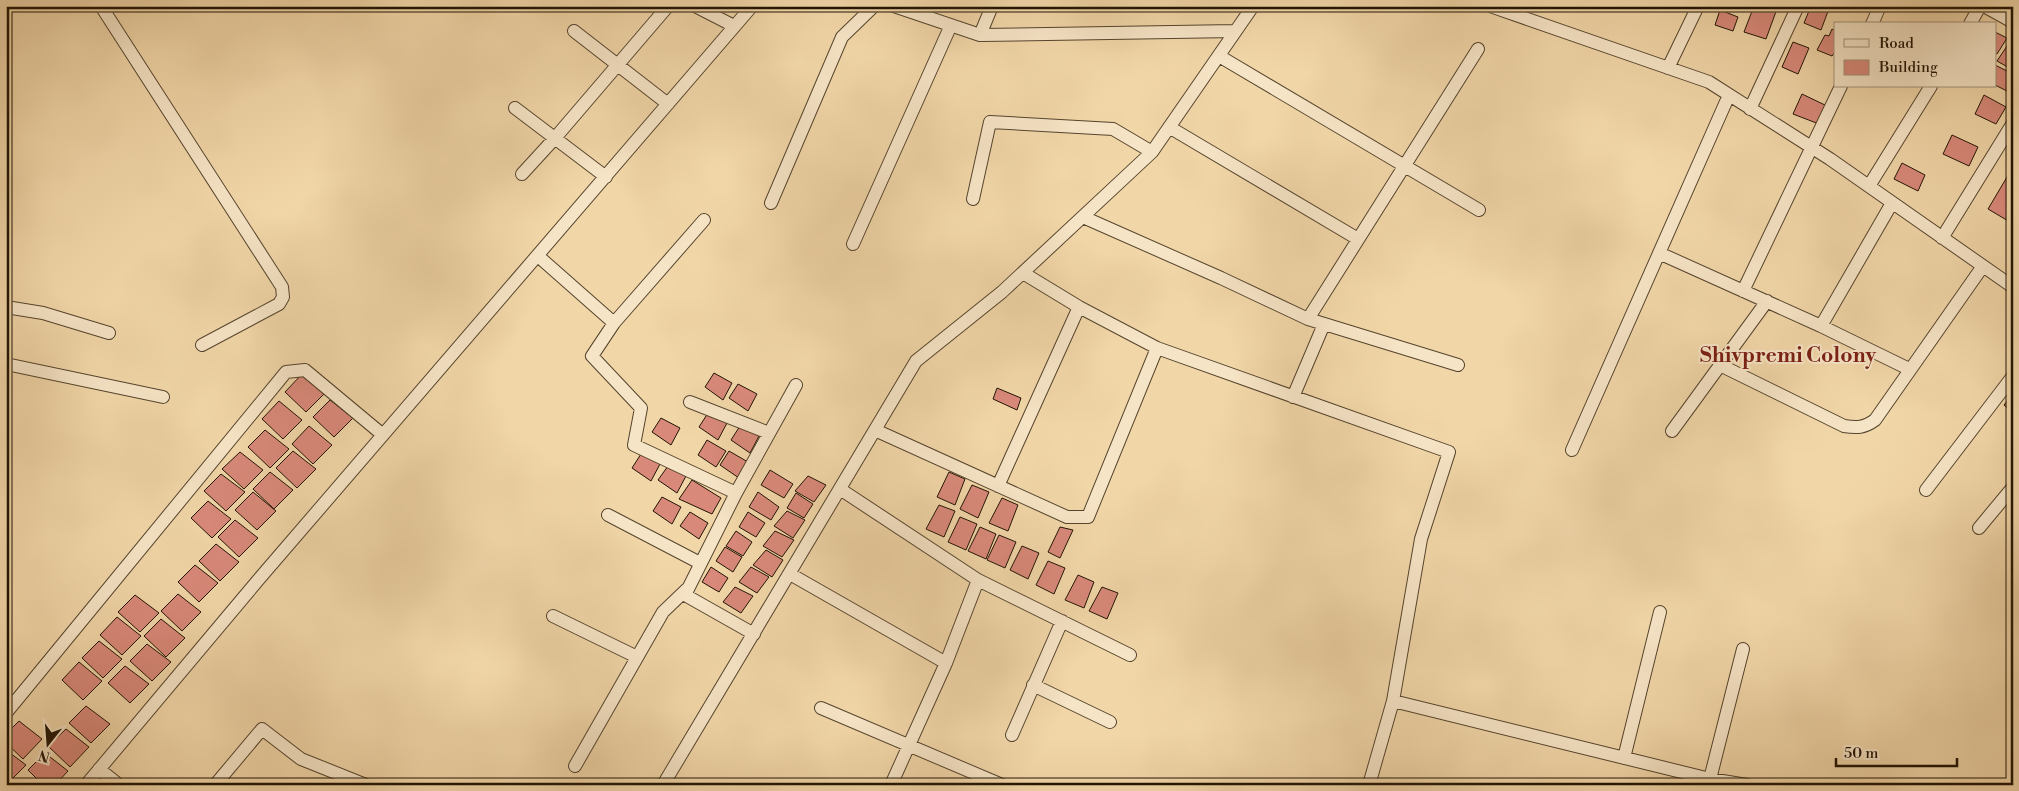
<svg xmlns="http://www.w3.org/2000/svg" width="2019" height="791" font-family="'Libre Bodoni',serif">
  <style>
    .building { fill: #d9897a; stroke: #211404 }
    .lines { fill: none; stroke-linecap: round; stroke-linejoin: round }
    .street-casing { stroke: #55442d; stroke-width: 14 }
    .street { stroke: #f6e4c6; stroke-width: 12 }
    .labels { text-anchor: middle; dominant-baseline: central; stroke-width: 4; stroke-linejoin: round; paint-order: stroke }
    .neighbourhood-label { font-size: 21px; font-weight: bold; fill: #7a1f14; stroke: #f6e4c6 }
  </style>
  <rect width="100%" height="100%" fill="#f1d6a8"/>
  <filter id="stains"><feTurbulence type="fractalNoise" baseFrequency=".004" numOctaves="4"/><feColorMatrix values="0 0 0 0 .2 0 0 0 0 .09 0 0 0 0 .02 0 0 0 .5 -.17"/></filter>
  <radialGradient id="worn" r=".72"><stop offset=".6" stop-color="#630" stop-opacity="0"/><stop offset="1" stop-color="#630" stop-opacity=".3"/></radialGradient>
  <!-- building -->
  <path class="building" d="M1730,6H1746L1744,12Z
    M1754,6H1778L1766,39L1744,32Z
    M1811,6H1830L1821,30L1804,23Z
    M1720,10L1738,17L1733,31L1715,25Z
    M1832,29L1835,31V52L1832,56L1817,50L1825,35L1829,36Z
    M1995,32L2007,38L1997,54L1995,53Z
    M1793,42L1809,48L1798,74L1782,67Z
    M2007,46L2013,49V70L1997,61Z
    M1995,65L2013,74L2011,93L1995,85Z
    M1802,94L1827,106L1819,124L1793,114Z
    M1984,95L2006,107L1996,124L1975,114Z
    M1952,135L1978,147L1969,166L1943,154Z
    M1902,163L1925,175L1918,191L1894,179Z
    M2010,172L2013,173V218L2010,222L1988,209Z
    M714,373L732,383L723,400L705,387Z
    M302,374L325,393L306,412L285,392Z
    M738,384L757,394L748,411L729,398Z
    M997,388L1021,398L1017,410L993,399Z
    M2013,394V413L2004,405Z
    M330,400L353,418L334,437L313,417Z
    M279,401L302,420L283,439L262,419Z
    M708,413L727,423L718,440L699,427Z
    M661,418L680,428L671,445L652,432Z
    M309,426L332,445L313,464L292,444Z
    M740,426L759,436L750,453L731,440Z
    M265,430L289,449L270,468L248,447Z
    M707,440L726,451L716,467L698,455Z
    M293,451L316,469L297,488L276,468Z
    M729,451L748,462L739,478L720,465Z
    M240,452L263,470L244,489L222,469Z
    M641,454L660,464L651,481L632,468Z
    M668,466L686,476L677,493L658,480Z
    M770,470L793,484L784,498L761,485Z
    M270,472L293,490L274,509L253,489Z
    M949,472L965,479L955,505L937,497Z
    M221,474L245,492L226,511L204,491Z
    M808,476L826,485L814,502L795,491Z
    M692,480L721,498L712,514L679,499Z
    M972,485L989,492L978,518L960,509Z
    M253,492L276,511L257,530L235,510Z
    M758,492L779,507L771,520L749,507Z
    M796,493L813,504L804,518L787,508Z
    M662,497L681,507L672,524L653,511Z
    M1002,498L1018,505L1008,531L989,523Z
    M208,501L231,519L212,538L191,518Z
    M939,505L955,511L944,537L926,529Z
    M787,511L805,520L793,538L774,526Z
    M690,512L708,523L699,539L680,526Z
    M748,512L765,523L756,537L739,527Z
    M960,517L977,524L966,550L948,542Z
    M235,520L258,538L239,557L218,537Z
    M980,527L996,534L986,559L968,551Z
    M1060,527L1073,530L1060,558L1048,552Z
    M736,531L752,542L743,556L726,546Z
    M775,531L794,540L782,557L763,546Z
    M999,535L1016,542L1005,568L987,560Z
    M216,544L239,562L220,581L199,561Z
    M1022,546L1039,553L1028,579L1010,570Z
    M725,547L742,557L733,572L716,561Z
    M766,550L783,560L772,577L753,565Z
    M1048,561L1065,568L1054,594L1036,585Z
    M195,565L218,583L199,602L178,582Z
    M711,567L728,578L719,592L702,582Z
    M751,567L769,577L757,593L739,582Z
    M1078,575L1094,582L1084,608L1065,600Z
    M735,587L753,596L741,613L723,602Z
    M1102,587L1118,593L1107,619L1089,611Z
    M178,594L201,612L182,631L161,611Z
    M135,595L159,613L140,632L118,612Z
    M117,617L141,636L122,655L100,635Z
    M161,619L185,638L166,657L144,636Z
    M99,641L122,659L103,678L82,658Z
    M147,644L171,662L152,681L130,661Z
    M79,662L102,681L83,700L62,680Z
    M125,666L149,684L130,703L108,683Z
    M86,706L110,724L91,743L69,723Z
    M19,721L42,739L23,759L6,743V734Z
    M66,729L89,747L70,767L48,746Z
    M6,750L26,765L7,784H6Z
    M45,753L68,771L55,785H43L28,770Z"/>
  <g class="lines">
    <!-- street casing -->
    <g class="street-casing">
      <path id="street" d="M101,6L282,287L283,297L279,304L202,345
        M695,6L734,26
        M894,6L980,35L1235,31
        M1490,6L1709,82L1830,159L2013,287
        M1984,6L2013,22
        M1872,24L1880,6
        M1970,24L1980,6
        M574,31L668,104
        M980,35L992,6
        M1219,56L1479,210
        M1668,68L1698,6
        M515,108L606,177
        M1750,109L1798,6
        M1169,127L1358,239
        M522,174L555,138L668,6
        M1869,186L1931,86
        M973,199L990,122L1113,129L1152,152
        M771,203L842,37L874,6
        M1083,217L1221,278L1308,319L1458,365
        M1942,238L2013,123
        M853,244L951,25
        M1659,253L1821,326L1909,369
        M538,256L614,323L592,356L641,408L634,445L736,493
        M1023,273L1079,307L1157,348L1449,452L1421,539L1393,701L1710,779L1747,785
        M1743,291L1841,86
        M6,307L43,313L109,333
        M1308,319L1478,49
        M614,323L704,220
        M1821,326L1892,203
        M6,364L163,397
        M1720,365L1844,426C1857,428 1864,428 1875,420L1983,266
        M1293,397L1324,324
        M690,402L769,433
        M875,430L1067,517H1088L1157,348
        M1672,431L1767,301
        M1572,450L1729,95
        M998,486L1079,307
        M840,489L978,580L1130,655
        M1926,490L2013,376
        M608,515L700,563
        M1979,528L2013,487
        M790,574L946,663
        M553,616L637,657
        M754,634L685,595L736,493L796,385
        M1033,685L1110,722
        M821,708L1002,785
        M6,713L286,372L305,370L383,435
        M1012,735L1062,621
        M1624,758L1660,612
        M575,766L663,612L687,589
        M99,769L119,785
        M1710,779L1743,649
        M86,785L259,579L752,6
        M215,785L262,729L301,759L366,785
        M663,785L916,361L1002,292L1152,152L1253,6
        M891,785L946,663L978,580
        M1369,785L1393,701"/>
    </g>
    <!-- street -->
    <use href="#street" class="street"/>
  </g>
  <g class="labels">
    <!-- neighbourhood labels -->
    <g class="neighbourhood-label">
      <text x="1788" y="356">Shivpremi Colony</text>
    </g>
  </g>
  <!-- margin -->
  <rect width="2019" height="791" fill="none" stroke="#f1d6a8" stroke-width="25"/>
  <rect x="8" y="8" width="2004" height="776" fill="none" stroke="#211404" stroke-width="2.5"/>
  <rect x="12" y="12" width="1994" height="766" fill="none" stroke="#211404"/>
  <!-- legend -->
  <rect x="1834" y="22" width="162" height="65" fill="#f6e4c6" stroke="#a19178"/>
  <rect x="1844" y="39" width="25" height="8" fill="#f6e4c6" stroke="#a19178"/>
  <text x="1879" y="48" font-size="15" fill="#211404">Road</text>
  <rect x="1844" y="60" width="25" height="15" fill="#d9897a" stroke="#a19178"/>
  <text x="1879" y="72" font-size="15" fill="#211404">Building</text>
  <!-- north arrow -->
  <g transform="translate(48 744) rotate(197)" stroke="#f6e4c6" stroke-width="4" paint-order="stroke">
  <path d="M0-4L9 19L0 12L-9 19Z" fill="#211404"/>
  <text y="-8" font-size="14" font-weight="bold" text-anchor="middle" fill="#211404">N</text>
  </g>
  <!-- scale -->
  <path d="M1836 758v8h121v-8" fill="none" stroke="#211404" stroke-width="2.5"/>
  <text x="1844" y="758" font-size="15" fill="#211404" stroke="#f6e4c6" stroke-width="4" paint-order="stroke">50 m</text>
  <rect width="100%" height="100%" filter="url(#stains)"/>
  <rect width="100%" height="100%" fill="url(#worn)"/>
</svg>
